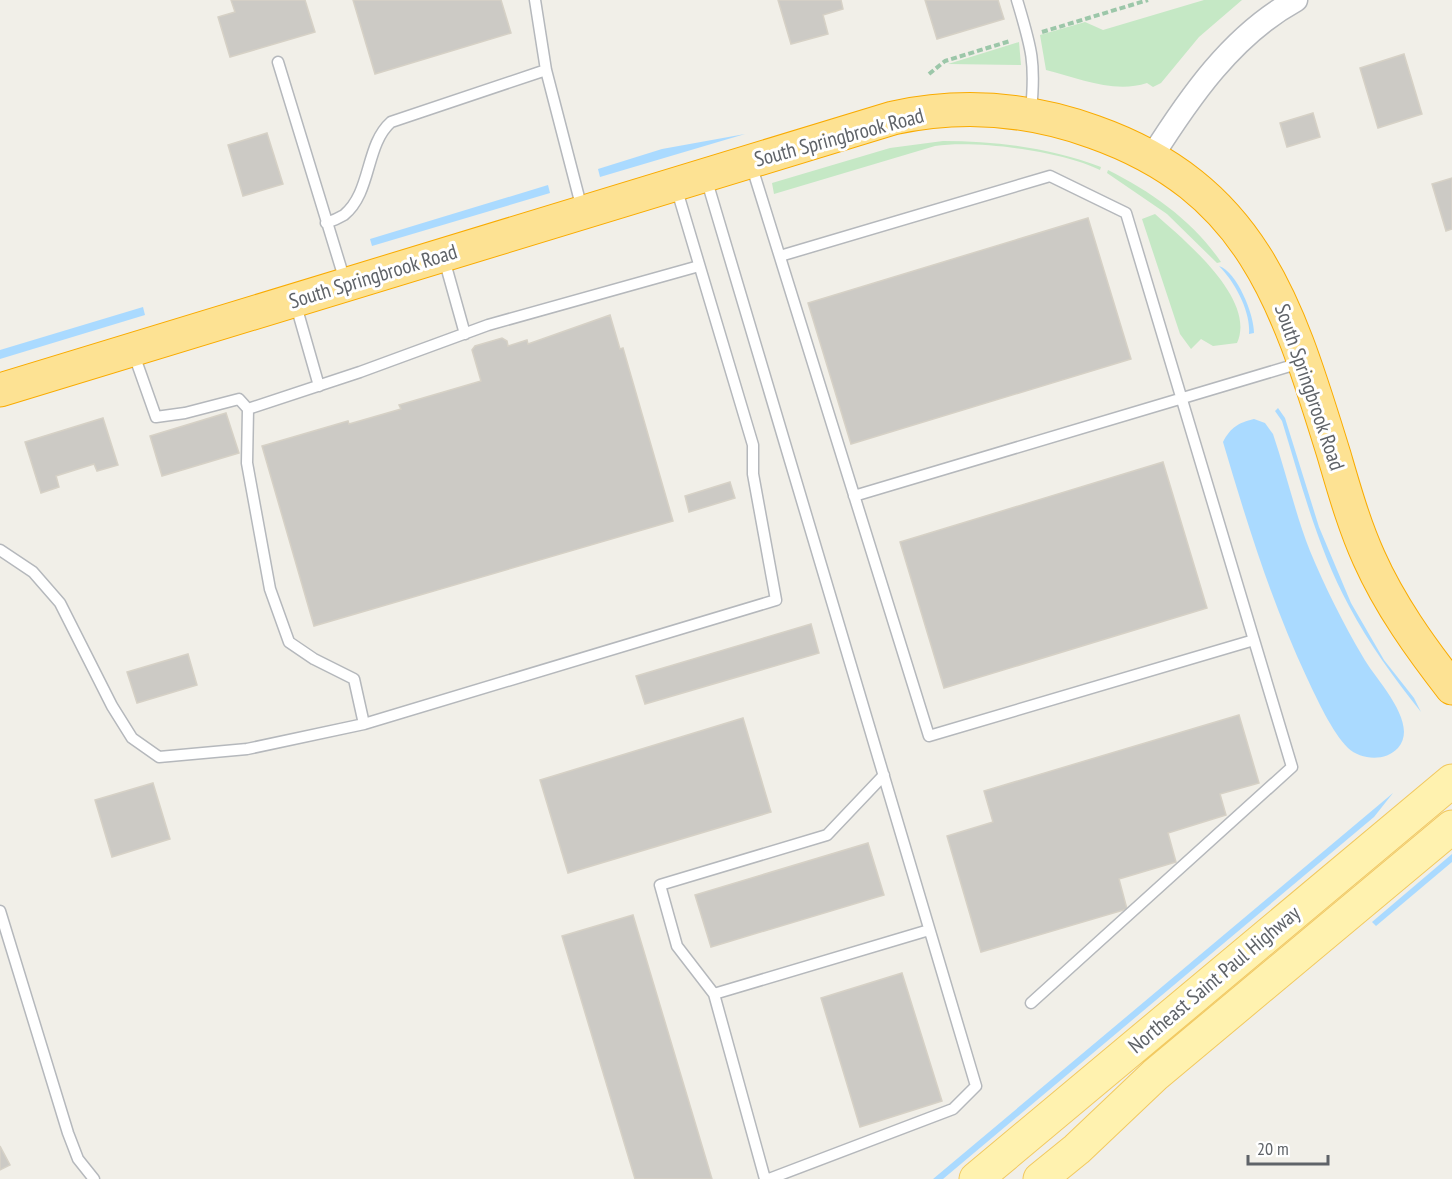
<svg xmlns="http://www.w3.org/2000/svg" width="1452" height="1179" font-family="'PT Sans Narrow',sans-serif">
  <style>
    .green { fill: #c5e8c5 }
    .water { fill: #aadaff }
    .building { fill: #cccac5; stroke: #d6d1c6; stroke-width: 1.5 }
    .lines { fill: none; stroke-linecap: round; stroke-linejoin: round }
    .lane-casing { stroke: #b5b8bc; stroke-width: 13 }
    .street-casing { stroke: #b5b8bc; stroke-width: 25 }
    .primary-casing { stroke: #f2c960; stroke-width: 35 }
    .highway-casing { stroke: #f9ab00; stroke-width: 35 }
    .path { stroke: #9cc7a9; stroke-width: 4; stroke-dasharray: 6 3; stroke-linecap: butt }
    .lane { stroke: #fff; stroke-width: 10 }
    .street { stroke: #fff; stroke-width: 22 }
    .primary { stroke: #fff2af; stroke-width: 33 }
    .highway { stroke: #fde293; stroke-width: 33 }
    .labels { text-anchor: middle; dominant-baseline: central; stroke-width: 6; stroke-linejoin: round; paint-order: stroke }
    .street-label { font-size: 21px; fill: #5f6368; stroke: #fff }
  </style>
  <rect width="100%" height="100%" fill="#f1efe8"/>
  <!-- green -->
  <path class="green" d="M1204,0H1242L1199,37L1161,83L1153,87L1147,83C1114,94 1079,78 1046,70L1040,35L1085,22L1103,30Z
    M1019,42L1021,65L948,64Z
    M943,141C997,141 1050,148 1101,167L1100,170C1062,151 977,140 935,146L774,194L772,183L890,148Z
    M1108,170C1152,192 1193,221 1221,262L1217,263L1167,214L1107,173Z
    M1155,214C1184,240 1257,299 1237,343L1213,346L1201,339L1191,349L1180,334L1142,219Z"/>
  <!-- water -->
  <path class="water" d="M745,134L600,177L598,169L662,149Z
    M548,185L550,193L372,246L370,239Z
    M1219,266C1237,272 1254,314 1254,333L1249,334C1251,312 1235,282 1219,266Z
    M143,307L145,315L0,359V350Z
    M1278,408L1285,418L1319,527L1351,603L1384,660L1414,698L1421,712C1394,678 1369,644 1349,606C1318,549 1301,483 1282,421L1275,411Z
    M1254,419L1265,423L1273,434C1286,472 1295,513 1310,551C1325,587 1343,623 1363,657C1375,679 1420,723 1398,748C1385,762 1361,760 1348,748C1332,732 1317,699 1307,678C1271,601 1247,523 1223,442C1231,427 1238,423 1254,419Z
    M1393,793L1374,817L943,1179H933Z
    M1452,854V862L1376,926L1372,922Z"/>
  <!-- building -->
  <path class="building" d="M231,0H305L315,32L230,57L218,17L235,12Z
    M353,0H501L511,33L375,74Z
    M778,0H841L843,9L823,15L828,34L791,44Z
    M925,0H998L1004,19L937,39Z
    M1404,54L1422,114L1378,128L1360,68Z
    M1313,113L1320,137L1287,147L1280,123Z
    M267,133L283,184L243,196L228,145Z
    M1452,178V229L1446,231L1432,184Z
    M1088,218L1131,359L851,444L808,303Z
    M610,315L620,349L623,348L673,521L314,626L262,446L348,421L349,424L401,409L399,405L481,381L472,350L475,346L502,338L507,341L508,346L527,340L528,344Z
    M226,413L239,453L162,476L150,436Z
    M103,418L118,465L97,471L94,464L56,476L59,487L41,493L25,442Z
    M1163,462L1207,608L944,688L900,542Z
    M730,482L735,498L689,512L685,496Z
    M811,624L819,653L645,704L636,676Z
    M188,654L197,685L137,703L127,672Z
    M1239,715L1259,783L1220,794L1226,815L1168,833L1176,862L1119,879L1127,909L981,952L947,836L993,822L984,791Z
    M743,718L771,812L568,873L540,780Z
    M153,783L170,839L112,857L95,800Z
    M868,843L884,895L711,947L695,895Z
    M633,915L712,1179H635L562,936Z
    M902,973L942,1101L860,1127L821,998Z
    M0,1146L10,1165L0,1170Z"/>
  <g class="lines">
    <!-- lane casing -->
    <g class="lane-casing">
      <path id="lane" d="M535,0L546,70L582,209
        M1017,0C1031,47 1036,61 1031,110
        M278,62L345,281
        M751,164L929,736L1254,640
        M706,178L976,1086L953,1109L769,1179
        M326,223C332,221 339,218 344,215C372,192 365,145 391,122L546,70
        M780,256L1050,176L1126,213L1292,767L1031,1003
        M444,259L465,334
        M295,302L319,386
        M133,352L156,417L185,413L239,399L248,409
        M854,496L1300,363
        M0,550L33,572L60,603L112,706L132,738L159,757L247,749L364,724L776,600L753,474V445L676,187
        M364,724L354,679L314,659L289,642L270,589L247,463L248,409L360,372L488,325L699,266
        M0,911L68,1133L78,1159L94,1179
        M714,994L677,946L660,885L827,835L884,775
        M765,1179L714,994L929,930"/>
    </g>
    <!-- street casing -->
    <g class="street-casing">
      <path id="street" d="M1151,158C1189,98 1232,35 1296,0"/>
    </g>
    <!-- primary casing -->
    <g class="primary-casing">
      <path id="primary" d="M976,1179L1452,781
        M1040,1179L1077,1149L1155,1075L1452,827"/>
    </g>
    <!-- highway casing -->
    <g class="highway-casing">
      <path id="highway" d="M0,390L893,118C962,103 1028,108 1094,132C1255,189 1288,307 1334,455C1344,489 1354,525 1369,558C1390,605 1420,647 1452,688"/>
    </g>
    <!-- path -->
    <path class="path" d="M1042,32L1148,0
      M929,74L945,61L1010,41"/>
    <!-- lane -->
    <use href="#lane" class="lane"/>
    <!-- street -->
    <use href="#street" class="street"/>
    <!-- primary -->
    <use href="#primary" class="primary"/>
    <!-- highway -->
    <use href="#highway" class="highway"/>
  </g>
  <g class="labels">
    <!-- street labels -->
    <g class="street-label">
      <text transform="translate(839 137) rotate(-15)">South Springbrook Road</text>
      <text transform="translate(373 276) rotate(-17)">South Springbrook Road</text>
      <text transform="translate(1310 387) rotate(71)">South Springbrook Road</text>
      <text transform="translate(1214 979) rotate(-40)">Northeast Saint Paul Highway</text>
    </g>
  </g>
  <!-- scale -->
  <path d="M1248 1155v9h80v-9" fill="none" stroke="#5f6368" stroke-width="3"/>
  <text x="1257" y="1155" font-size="18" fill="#5f6368" stroke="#ffffff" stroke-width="4.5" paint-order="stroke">20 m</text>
</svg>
